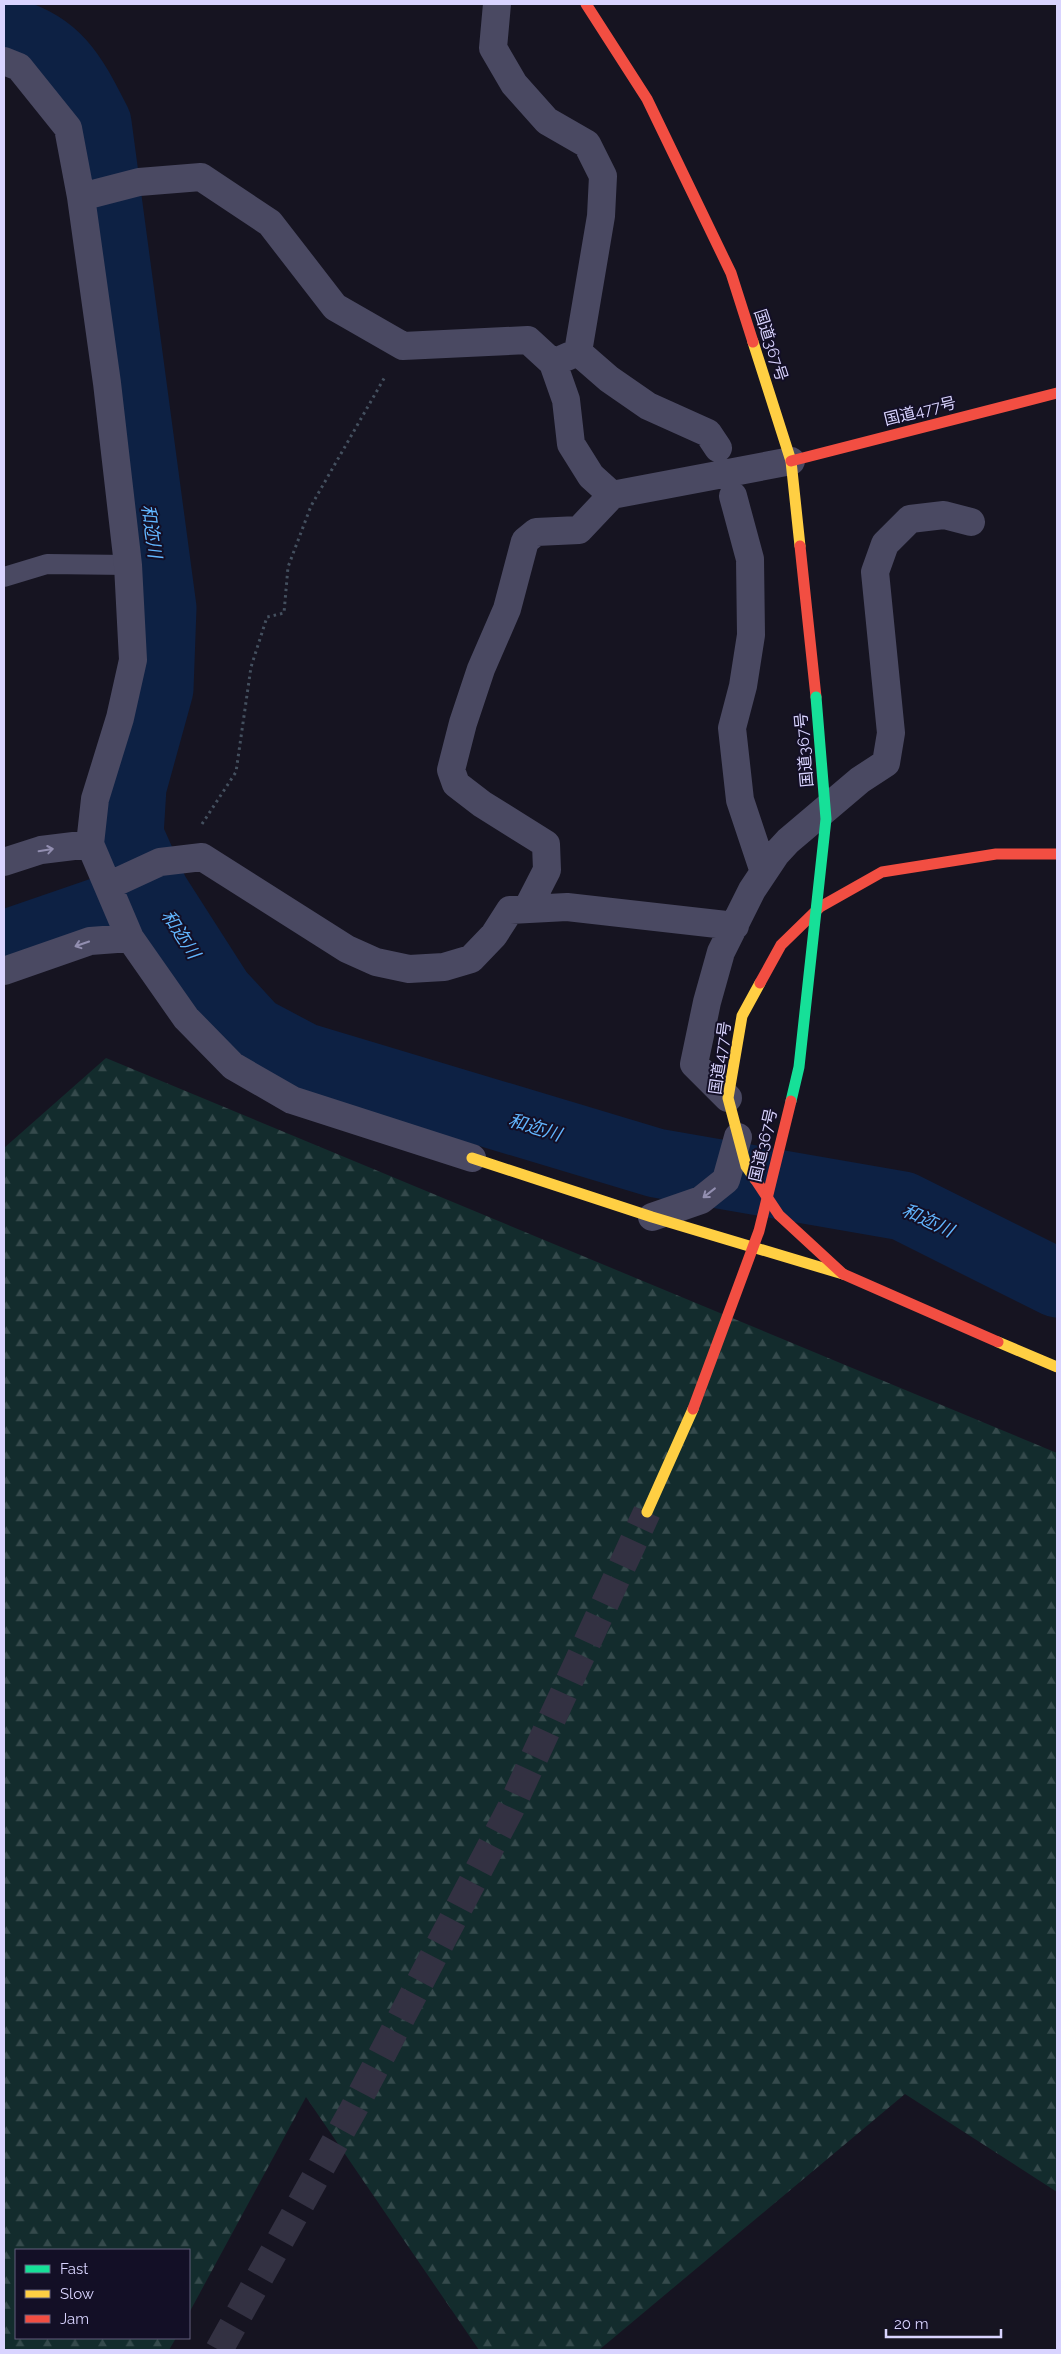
<svg xmlns="http://www.w3.org/2000/svg" width="1061" height="2354" font-family="Raleway,'Noto Sans JP',sans-serif">
  <style>
    .forest { fill: url(#forest-firs) }
    .lines { fill: none; stroke-linecap: round; stroke-linejoin: round }
    .river { stroke: #0d2144; stroke-width: 69 }
    .highway-tunnel { stroke: #333142; stroke-width: 28; stroke-dasharray: 28 14; stroke-linecap: butt }
    .path { stroke: #44505f; stroke-width: 3; stroke-dasharray: 2.5 4; stroke-linecap: butt }
    .lane { stroke: #4a4962; stroke-width: 20 }
    .street { stroke: #4a4962; stroke-width: 28 }
    .slow { stroke: #ffcf43; stroke-width: 11 }
    .jam { stroke: #f24e42; stroke-width: 11 }
    .fast-bridge { stroke: #16e098; stroke-width: 11 }
    .jam-bridge { stroke: #f24e42; stroke-width: 11 }
    .oneway { stroke: #928eb0 }
    .labels { text-anchor: middle; dominant-baseline: central; stroke-width: 4; stroke-linejoin: round; paint-order: stroke }
    .street-label { font-size: 16px; fill: #d9d4ff; stroke: #130f26 }
    .water-label { font-size: 18px; font-style: italic; fill: #62b6ff; stroke: #130f26 }
  </style>
  <defs>
    <pattern id="forest-firs" width="22" height="20" patternUnits="userSpaceOnUse" patternTransform="scale(1.25)"><rect width="22" height="20" fill="#132c2d"/><path d="M5 1l3.5 6h-7zM16 11l3.5 6h-7z" fill="#354a4c"/></pattern>
  </defs>
  <rect width="100%" height="100%" fill="#161421"/>
  <!-- forest -->
  <path class="forest" d="M106,1058L1057,1453V2192L905,2094L599,2350H479L306,2097L189,2313V2250H16V2338H176L169,2350H4V1148Z"/>
  <g class="lines">
    <!-- river -->
    <path class="river" d="M4,31C58,44 73,76 97,123L162,608L159,689L132,787L129,835L155,893L219,993L254,1031L303,1057L656,1163L903,1206L1057,1283
      M4,945L155,893"/>
    <!-- highway-tunnel -->
    <path class="highway-tunnel" d="M219,2350L353,2110L511,1808L647,1512"/>
    <!-- path -->
    <path class="path" d="M202,824L236,772L251,667L267,617L284,613L288,567L311,506L386,375"/>
    <!-- lane -->
    <path class="lane" d="M4,577L47,564L128,565"/>
    <!-- street -->
    <path class="street" d="M497,4L493,48L514,84L547,121L587,144L603,176L601,216L578,352L553,363
      M4,61L19,67L68,128L81,197L107,383L128,565L133,660L120,718L95,799L90,844L130,938L186,1018L233,1066L292,1100L472,1158
      M81,197L139,182L201,177L270,223L335,307L403,346L528,340L553,363L566,400L571,444L591,476L612,495L791,461
      M578,352L609,379L648,406L708,433L718,448
      M733,496L750,559L751,635L743,686L732,728L740,800L764,872
      M4,862L41,850L90,844
      M108,886L160,862L202,857L347,949L376,962L409,969L444,967L471,959L494,935L510,910L567,907L735,926
      M527,909L547,870L546,844L482,804L456,784L451,770L463,723L481,669L507,609L525,541L536,532L579,530L612,495
      M4,971L90,941L130,938
      M728,1098L694,1064L707,1002L721,952L752,890L776,854L788,841L860,780L886,763L891,733L875,572L885,544L910,519L944,515L971,522
      M652,1217L701,1200L726,1180L738,1137"/>
    <!-- slow -->
    <path class="slow" d="M753,342L791,461L800,546
      M472,1158L652,1217L843,1274
      M755,1179L746,1166L728,1098L742,1016L760,983
      M998,1342L1057,1367
      M647,1512L693,1409"/>
    <!-- jam -->
    <path class="jam" d="M586,4L647,99L731,273L753,342
      M791,461L1057,393
      M800,546L816,697
      M760,983L781,945L820,907L882,872L996,854H1057
      M755,1179L779,1215L843,1274L998,1342"/>
    <!-- fast-bridge -->
    <path class="fast-bridge" d="M791,1101L799,1067L826,819L816,697"/>
    <!-- jam-bridge -->
    <path class="jam-bridge" d="M693,1409L759,1231L791,1101"/>
  </g>
  <!-- one-way arrows -->
  <defs><path id="oneway-shaft" d="M-6 0H5M1.5-3L5.5 0L1.5 3" fill="none" stroke-width="1.6" stroke-linecap="round" stroke-linejoin="round" transform="scale(1.25)"/></defs>
  <g class="oneway">
    <use href="#oneway-shaft" transform="translate(46 850) rotate(-9)"/>
    <use href="#oneway-shaft" transform="translate(82 944) rotate(161)"/>
    <use href="#oneway-shaft" transform="translate(709 1193) rotate(142)"/>
  </g>
  <g class="labels">
    <!-- street labels -->
    <g class="street-label">
      <text transform="translate(771 345) rotate(72)">国道367号</text>
      <text transform="translate(920 411) rotate(-14)">国道477号</text>
      <text transform="translate(804 750) rotate(-95)">国道367号</text>
      <text transform="translate(720 1058) rotate(-82)">国道477号</text>
      <text transform="translate(763 1145) rotate(-77)">国道367号</text>
    </g>
    <!-- water labels -->
    <g class="water-label">
      <text transform="translate(152 531) rotate(82)">和迩川</text>
      <text transform="translate(181 934) rotate(57)">和迩川</text>
      <text transform="translate(535 1127) rotate(17)">和迩川</text>
      <text transform="translate(928 1220) rotate(25)">和迩川</text>
    </g>
  </g>
  <!-- border -->
  <rect width="1061" height="2354" fill="none" stroke="#d9d4ff" stroke-width="10"/>
  <!-- legend -->
  <rect x="15" y="2249" width="175" height="90" fill="#130f26" stroke="#625e7d"/>
  <rect x="25" y="2265" width="25" height="8" fill="#16e098" stroke="#625e7d"/>
  <text x="60" y="2274" font-size="15" fill="#d9d4ff">Fast</text>
  <rect x="25" y="2290" width="25" height="8" fill="#ffcf43" stroke="#625e7d"/>
  <text x="60" y="2299" font-size="15" fill="#d9d4ff">Slow</text>
  <rect x="25" y="2315" width="25" height="8" fill="#f24e42" stroke="#625e7d"/>
  <text x="60" y="2324" font-size="15" fill="#d9d4ff">Jam</text>
  <!-- scale -->
  <path d="M886 2329v8h115v-8" fill="none" stroke="#d9d4ff" stroke-width="2.5"/>
  <text x="894" y="2329" font-size="15" fill="#d9d4ff" stroke="#130f26" stroke-width="4" paint-order="stroke">20 m</text>
</svg>
